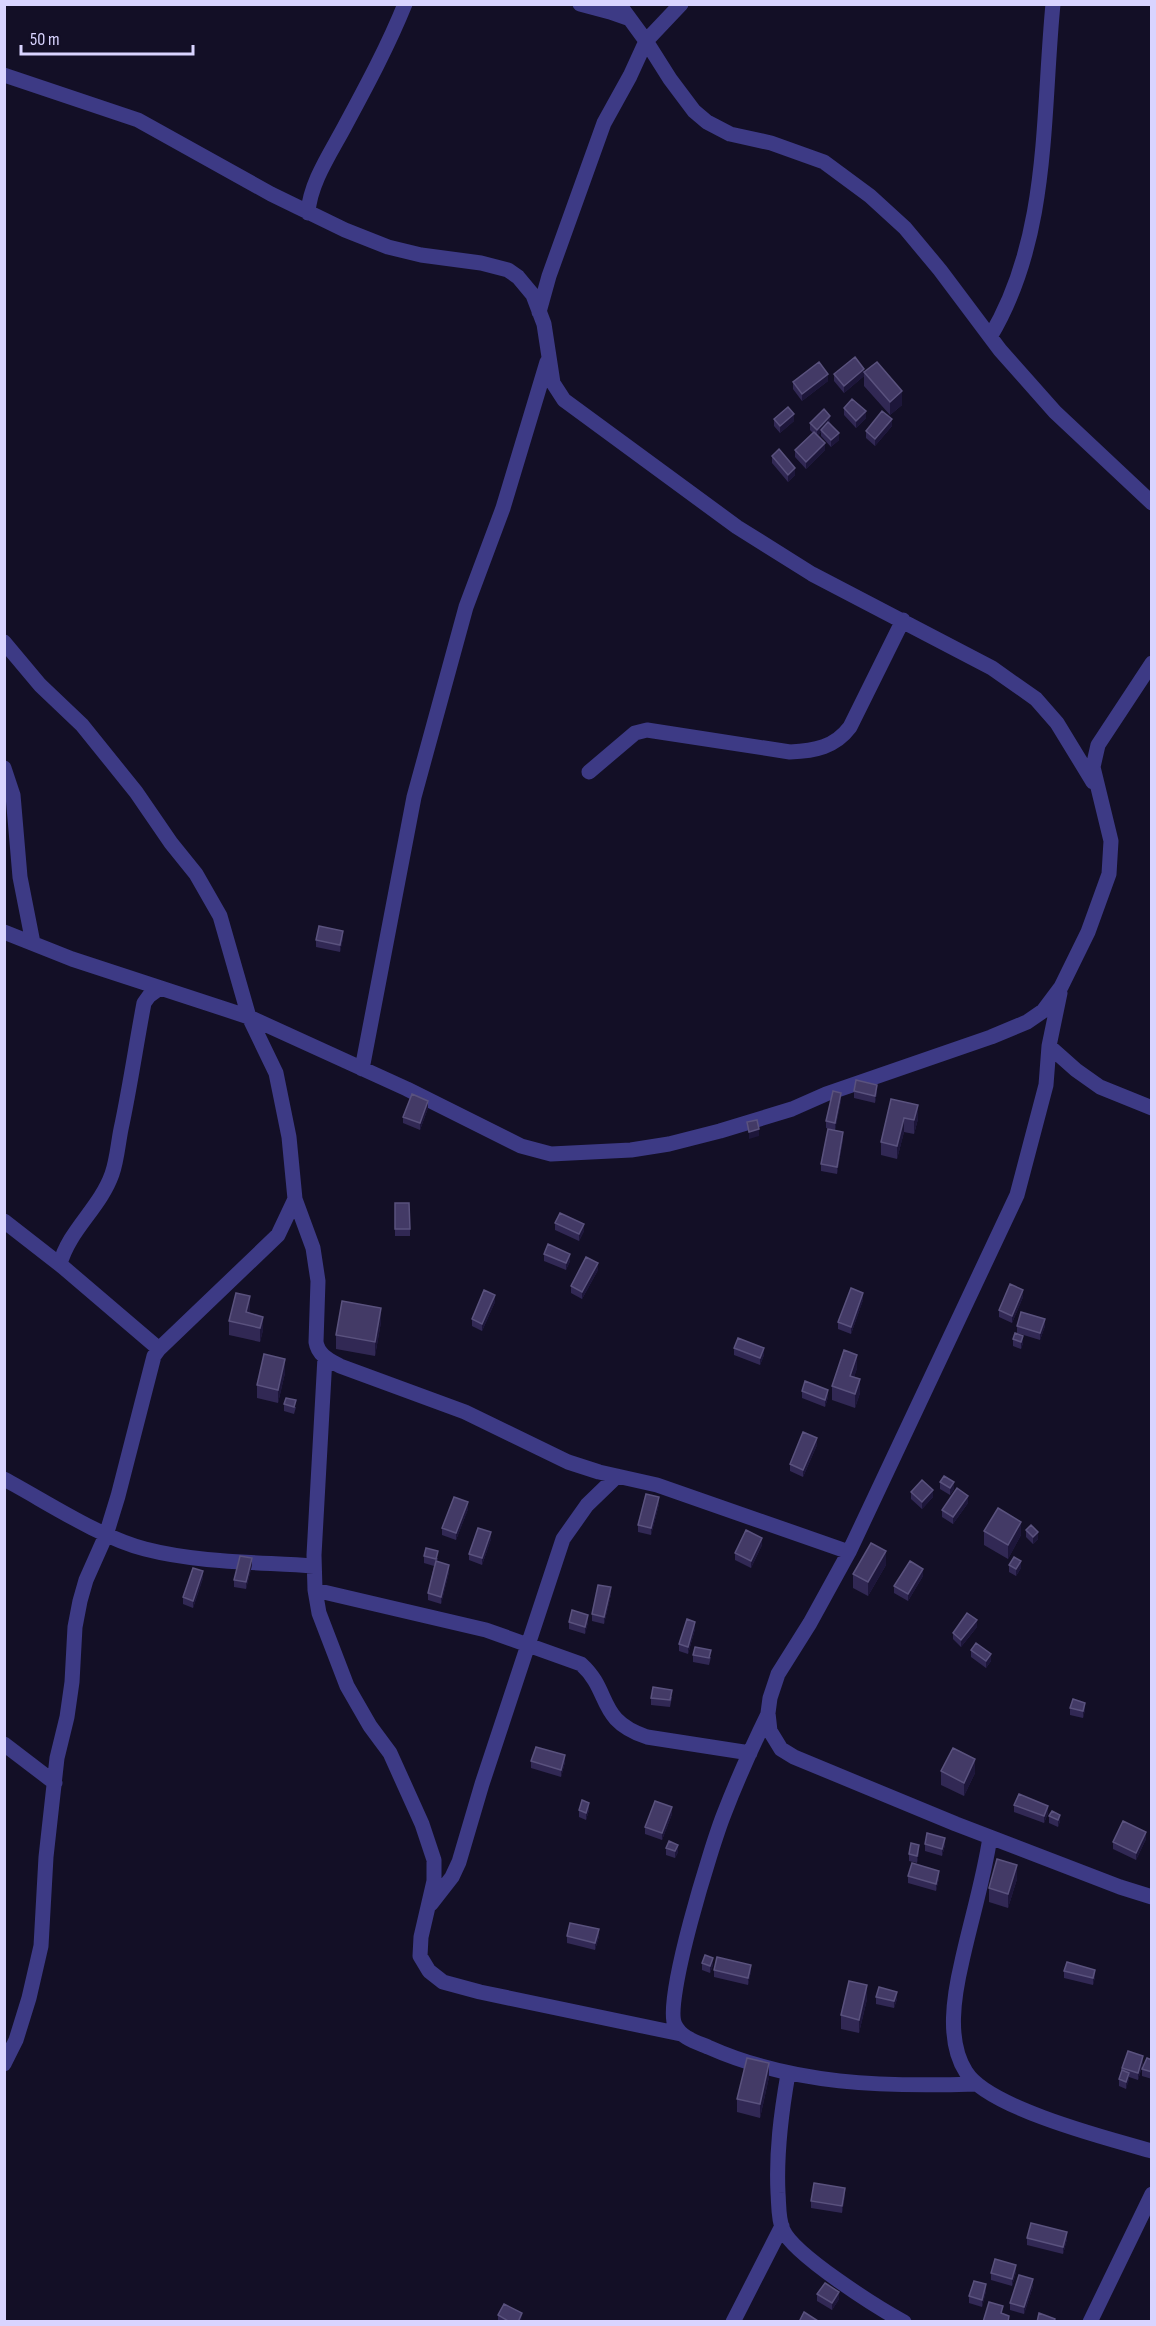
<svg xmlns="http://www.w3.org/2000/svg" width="1156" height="2326" font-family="'Sofia Sans Condensed',sans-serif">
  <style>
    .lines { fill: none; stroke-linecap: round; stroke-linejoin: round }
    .minor { stroke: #3d3a85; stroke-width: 15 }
    .wall { fill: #312854 }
    .shaded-wall { fill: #1d163a }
    .building { fill: #433a66; stroke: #5a527e; stroke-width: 1.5 }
  </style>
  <rect width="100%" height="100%" fill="#130f26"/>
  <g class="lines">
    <!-- minor -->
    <path class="minor" d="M580,4L610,12L630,19
      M619,4L646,41L670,79L694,111L707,122L730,134L771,143L824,162L870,196L905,228L940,270L1000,350L1055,412L1152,503
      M4,75L138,120L271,194L345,230L388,247L421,255L481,263L508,270L518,277L533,295L544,324L553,383L564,400L737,527L812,574L992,668L1036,699L1057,723L1093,782
      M308,213C310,182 332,151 346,124C367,85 388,46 405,4
      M539,312L549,276L604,123L630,76L646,41L681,4
      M990,337C1050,237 1042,117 1053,4
      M4,642L40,685L82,725L136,792L171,843L196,874L220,916L249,1017L407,1089L521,1146L551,1154L631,1150L669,1144L720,1131L792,1109L826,1094L991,1037L1027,1022L1043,1011L1061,987L1088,932L1109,874L1111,841L1093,767L1098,745L1152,663
      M4,768L13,795L20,877L33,943
      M589,772L635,733L647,730L790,752C815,751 835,747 850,727L903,620
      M4,932L72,959L249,1017L276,1073L289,1137L295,1199L313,1248L318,1281L316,1342C318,1355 329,1360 340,1366L465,1412L568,1462L599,1472L657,1485L849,1552
      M1060,993L1049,1046L1046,1085L1017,1195L849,1552L810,1623L778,1674L770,1698L768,1713L770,1731L781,1749L794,1757L956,1824L1120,1887L1152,1897
      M1049,1046L1076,1070L1100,1087L1152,1108
      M362,1069L414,797L466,607L503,508L547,362
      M4,1221L63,1267L159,1349
      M60,1264C69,1230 100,1208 112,1174C117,1160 118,1144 121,1129C130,1087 136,1045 144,1003L149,996L160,988
      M325,1357L314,1555L315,1590L319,1613L347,1686L370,1726L390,1753L422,1824L434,1860V1881L421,1937L420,1956L429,1971L443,1982L480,1992L681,2034
      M4,1479C47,1502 99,1537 145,1549C199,1563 259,1562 314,1566
      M315,1590L486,1630L581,1664C612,1692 596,1720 647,1737L750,1753
      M768,1714C752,1747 737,1780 724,1814C712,1844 663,2002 675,2025C681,2038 696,2042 708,2047C793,2085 884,2087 976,2084
      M4,1744L55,1783
      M990,1837C984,1878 971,1920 962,1961C954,1995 946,2041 966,2072C988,2108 1109,2139 1152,2151
      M431,1904L452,1877L459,1862L482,1784L563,1539L587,1505L617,1476
      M4,2064L16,2040L29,1998L41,1946L46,1857L57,1758L67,1717L72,1682L75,1627L80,1601L86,1580L106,1535L118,1496L154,1356L159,1349L278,1235L295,1199
      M788,2074C781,2114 776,2152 778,2193C779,2205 778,2219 783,2230C794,2255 878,2308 904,2322
      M733,2322L782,2226
      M1090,2322L1152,2194"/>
  </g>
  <!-- wall -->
  <path class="wall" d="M864,372L902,405L890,415L864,386V376L844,393L834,381V374Z
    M828,381L802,401L793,389V382Z
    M844,408L866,418L856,428L844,415Z
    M774,419L794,421L780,433L774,426Z
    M810,423H830L839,440L831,447L821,436V432L817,436L825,450L806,469L795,457V450L813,433L810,430Z
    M892,426L875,446L866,438V431Z
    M772,456L795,475L788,482L772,463Z
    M343,938L340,952L316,947V940Z
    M854,1091L877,1092L875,1103L854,1098Z
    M891,1099L918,1119L914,1134L904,1132L897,1159L881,1155V1142Z
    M841,1100L835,1130L826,1128V1121Z
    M428,1108L420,1130L403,1123V1117Z
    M843,1139L837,1174L821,1171V1164Z
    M395,1203L410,1229V1236H395Z
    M555,1223L584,1231L579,1241L555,1230Z
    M544,1254L570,1261L566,1270L544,1261Z
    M598,1270L582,1299L571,1293V1286Z
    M1023,1297L1012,1323L999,1317V1310Z
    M863,1300L851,1334L838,1329V1322Z
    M495,1302L482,1331L472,1326V1319Z
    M250,1310L249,1313L263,1330L260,1342L229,1335V1321Z
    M381,1322L375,1356L336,1349V1335Z
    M1017,1326H1045L1040,1340L1017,1333Z
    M1013,1339L1023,1343L1021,1349L1013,1346Z
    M734,1348L764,1355L760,1365L734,1355Z
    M857,1368L854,1377L860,1393L855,1408L832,1400V1386Z
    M285,1373L278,1403L257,1398V1385Z
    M802,1391L828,1397L825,1407L802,1398Z
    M284,1404L296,1407L294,1414L284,1411Z
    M817,1445L803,1477L790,1471V1464Z
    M940,1482L954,1489L950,1495L940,1489Z
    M911,1492L933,1497L922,1509L911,1499Z
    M968,1503L953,1524L942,1517V1510Z
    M659,1504L651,1535L638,1532V1525Z
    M468,1509L456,1540L442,1535V1528Z
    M1026,1530L1038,1539L1033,1544L1026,1537Z
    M984,1531L1021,1535L1008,1559L984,1545Z
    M491,1539L482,1565L469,1560V1554Z
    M762,1545L751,1568L735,1560V1553Z
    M424,1556L438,1558L437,1561L449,1572L441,1604L428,1600V1593L434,1566L424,1563Z
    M252,1565L246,1589L234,1587V1580Z
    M886,1565L868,1596L853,1588V1574Z
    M1009,1565L1021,1568L1016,1576L1009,1572Z
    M923,1576L908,1601L894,1593V1586Z
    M203,1578L193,1608L183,1604V1597Z
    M611,1594L604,1624L592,1621V1614Z
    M569,1622H588L585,1634L569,1629Z
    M977,1627L961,1647L953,1639V1633Z
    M695,1629L688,1654L679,1651V1644Z
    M971,1650L991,1661L986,1668L971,1657Z
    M693,1655L711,1657L709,1665L693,1662Z
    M672,1697L670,1707L651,1705V1698Z
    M1070,1708L1085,1710L1083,1718L1070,1715Z
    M531,1761L565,1762L561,1777L531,1768Z
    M941,1771L975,1773L964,1796L941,1785Z
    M1014,1805L1048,1813L1044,1823L1014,1812Z
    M579,1810H589L586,1820L579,1817Z
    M1052,1811L1060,1821L1058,1827L1049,1823V1816Z
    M672,1814L662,1840L645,1834V1827Z
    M1146,1839L1136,1860L1113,1849V1842Z
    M925,1844L945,1845L942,1856L925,1851Z
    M666,1848L678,1852L675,1858L666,1855Z
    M919,1852L917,1863L909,1861V1854Z
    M908,1876L939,1878L936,1891L908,1883Z
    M1017,1879L1008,1908L989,1902V1888Z
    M567,1936H599L595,1950L567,1943Z
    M702,1963L713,1965L710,1973L702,1970Z
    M714,1970L751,1971L748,1985L714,1977Z
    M1064,1971L1095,1977L1093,1985L1064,1978Z
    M876,1997L897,1999L894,2008L876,2004Z
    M867,1999L859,2033L841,2029V2015Z
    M1152,2060V2079L1142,2076V2069Z
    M1143,2063L1138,2080L1129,2077L1126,2089L1119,2086V2079L1122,2068Z
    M769,2077L760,2118L737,2112V2099Z
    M845,2195L842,2213L811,2208V2201Z
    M1027,2238L1067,2239L1063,2254L1027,2245Z
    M1016,2272L1012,2286L991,2280V2273Z
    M1033,2286L1024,2314L1010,2310V2303Z
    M986,2291L982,2307L969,2303V2296Z
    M817,2294L839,2299L832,2310L817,2301Z
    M498,2315L522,2320L521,2322H498Z"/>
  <!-- shaded-wall -->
  <path class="shaded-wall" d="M864,369V376L844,393V386Z
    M828,374V381L802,401V394Z
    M902,391V405L890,415V402Z
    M866,411V418L856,428V421Z
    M794,414V421L780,433V426Z
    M830,416V423L822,431L821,430V432L817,437V430Z
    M892,419V426L875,446V439Z
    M839,433V440L831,447V440Z
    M825,443V450L806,469V462Z
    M795,468V475L788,482V475Z
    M343,931V938L340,952V945Z
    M877,1085V1092L875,1103V1096Z
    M841,1093V1100L835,1130V1123Z
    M428,1101V1108L420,1130V1123Z
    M918,1105V1119L914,1134V1120Z
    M904,1118V1132L897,1159V1146Z
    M759,1129V1136L749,1139V1132Z
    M843,1132V1139L837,1174V1167Z
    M584,1224V1231L579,1241V1234Z
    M570,1254V1261L566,1270V1263Z
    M598,1263V1270L582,1299V1292Z
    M1023,1290V1297L1012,1323V1316Z
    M863,1293V1300L851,1334V1327Z
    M495,1295V1302L482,1331V1324Z
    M250,1296V1310L246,1326V1312Z
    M381,1308V1322L375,1356V1342Z
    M263,1317V1330L260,1342V1328Z
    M1045,1319V1326L1040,1340V1333Z
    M1023,1336V1343L1021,1349V1342Z
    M764,1348V1355L760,1365V1358Z
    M857,1355V1368L850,1390V1376Z
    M285,1359V1373L278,1403V1390Z
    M860,1379V1393L855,1408V1394Z
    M828,1390V1397L825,1407V1400Z
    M817,1438V1445L803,1477V1470Z
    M954,1482V1489L950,1495V1488Z
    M933,1490V1497L922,1509V1502Z
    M968,1496V1503L953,1524V1517Z
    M659,1497V1504L651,1535V1528Z
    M468,1502V1509L456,1540V1533Z
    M1021,1522V1535L1008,1559V1545Z
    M491,1532V1539L482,1565V1558Z
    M1038,1532V1539L1033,1544V1537Z
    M762,1538V1545L751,1568V1561Z
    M886,1551V1565L868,1596V1582Z
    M252,1558V1565L246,1589V1582Z
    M1021,1561V1568L1016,1576V1569Z
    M449,1565V1572L441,1604V1597Z
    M923,1569V1576L908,1601V1594Z
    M203,1571V1578L193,1608V1601Z
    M611,1587V1594L604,1624V1617Z
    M588,1615V1622L585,1634V1627Z
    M977,1620V1627L961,1647V1640Z
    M695,1622V1629L688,1654V1647Z
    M991,1654V1661L986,1668V1661Z
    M1085,1703V1710L1083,1718V1711Z
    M565,1755V1762L561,1777V1770Z
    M975,1759V1773L964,1796V1783Z
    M589,1803V1810L586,1820V1813Z
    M1048,1806V1813L1044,1823V1816Z
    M672,1807V1814L662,1840V1833Z
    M1060,1815V1821L1058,1827V1820Z
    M1146,1832V1839L1136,1860V1853Z
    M945,1838V1845L942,1856V1849Z
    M678,1845V1852L675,1858V1851Z
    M919,1845V1852L917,1863V1856Z
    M1017,1865V1879L1008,1908V1894Z
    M939,1871V1878L936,1891V1884Z
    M599,1929V1936L595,1950V1943Z
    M713,1958V1965L710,1973V1966Z
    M751,1965V1971L748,1985V1978Z
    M1095,1970V1977L1093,1985V1978Z
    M867,1985V1999L859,2033V2020Z
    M897,1992V1999L894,2008V2001Z
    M1143,2056V2063L1138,2080V2073Z
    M769,2063V2077L760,2118V2104Z
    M1129,2073V2080L1126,2089V2082Z
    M845,2188V2195L842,2213V2206Z
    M1067,2232V2239L1063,2254V2247Z
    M1016,2265V2272L1012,2286V2279Z
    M1033,2279V2286L1024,2314V2307Z
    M986,2284V2291L982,2307V2300Z
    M839,2292V2299L832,2310V2303Z
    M522,2313L521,2322H518Z"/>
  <!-- building -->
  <path class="building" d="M855,357L864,369L844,386L834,374Z
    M819,362L828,374L802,394L793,382Z
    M877,362L902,391L890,402L864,372Z
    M852,399L866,411L856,421L844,408Z
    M788,407L794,414L780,426L774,419Z
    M824,409L830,416L817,430L810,423Z
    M882,411L892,419L875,439L866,431Z
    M828,422L839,433L831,440L821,430Z
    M814,432L825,443L806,462L795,450Z
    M779,449L795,468L788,475L772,456Z
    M319,926L343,931L340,945L316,940Z
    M856,1080L877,1085L875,1096L854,1091Z
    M833,1091L841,1093L835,1123L826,1121Z
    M412,1094L428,1101L420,1123L403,1117Z
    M891,1099L918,1105L914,1120L904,1118L897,1146L881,1142Z
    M757,1120L759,1129L749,1132L747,1122Z
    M828,1129L843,1132L837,1167L821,1164Z
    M395,1203H409L410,1229H395Z
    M560,1213L584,1224L579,1234L555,1223Z
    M548,1244L570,1254L566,1263L544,1254Z
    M586,1257L598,1263L582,1292L571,1286Z
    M1010,1284L1023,1290L1012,1316L999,1310Z
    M851,1288L863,1293L851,1327L838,1322Z
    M484,1290L495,1295L482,1324L472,1319Z
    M236,1293L250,1296L246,1312L263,1317L260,1328L229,1321Z
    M342,1301L381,1308L375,1342L336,1335Z
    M1021,1312L1045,1319L1040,1333L1017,1326Z
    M1015,1333L1023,1336L1021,1342L1013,1339Z
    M738,1338L764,1348L760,1358L734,1348Z
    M844,1350L857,1355L850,1376L860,1379L855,1394L832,1386Z
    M264,1354L285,1359L278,1390L257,1385Z
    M805,1381L828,1390L825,1400L802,1391Z
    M286,1398L296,1400L294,1407L284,1404Z
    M803,1432L817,1438L803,1470L790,1464Z
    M944,1476L954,1482L950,1488L940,1482Z
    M922,1480L933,1490L922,1502L911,1492Z
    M957,1488L968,1496L953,1517L942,1510Z
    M646,1494L659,1497L651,1528L638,1525Z
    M454,1497L468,1502L456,1533L442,1528Z
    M998,1508L1021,1522L1008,1545L984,1531Z
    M1031,1525L1038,1532L1033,1537L1026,1530Z
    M478,1528L491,1532L482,1558L469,1554Z
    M746,1530L762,1538L751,1561L735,1553Z
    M871,1543L886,1551L868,1582L853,1574Z
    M426,1548L438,1551L436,1559L424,1556Z
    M240,1556L252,1558L246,1582L234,1580Z
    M1014,1557L1021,1561L1016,1569L1009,1565Z
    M436,1561L449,1565L441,1597L428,1593Z
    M910,1561L923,1569L908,1594L894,1586Z
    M193,1568L203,1571L193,1601L183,1597Z
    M598,1585L611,1587L604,1617L592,1614Z
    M572,1610L588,1615L585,1627L569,1622Z
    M967,1613L977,1620L961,1640L953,1633Z
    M687,1619L695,1622L688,1647L679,1644Z
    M976,1643L991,1654L986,1661L971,1650Z
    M695,1647L711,1650L709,1658L693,1655Z
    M653,1687L672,1690L670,1700L651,1698Z
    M1073,1699L1085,1703L1083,1711L1070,1708Z
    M536,1747L565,1755L561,1770L531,1761Z
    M953,1748L975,1759L964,1783L941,1771Z
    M1019,1794L1048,1806L1044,1816L1014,1805Z
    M582,1800L589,1803L586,1813L579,1810Z
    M655,1801L672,1807L662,1833L645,1827Z
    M1052,1811L1060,1815L1058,1820L1049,1816Z
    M1123,1821L1146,1832L1136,1853L1113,1842Z
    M927,1833L945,1838L942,1849L925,1844Z
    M669,1841L678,1845L675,1851L666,1848Z
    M911,1843L919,1845L917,1856L909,1854Z
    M997,1859L1017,1865L1008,1894L989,1888Z
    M912,1863L939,1871L936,1884L908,1876Z
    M570,1923L599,1929L595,1943L567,1936Z
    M705,1955L713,1958L710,1966L702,1963Z
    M717,1957L751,1965L748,1978L714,1970Z
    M1067,1962L1095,1970L1093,1978L1064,1971Z
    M849,1981L867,1985L859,2020L841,2015Z
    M879,1987L897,1992L894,2001L876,1997Z
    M1128,2051L1143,2056L1138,2073L1122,2068Z
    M747,2058L769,2063L760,2104L737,2099Z
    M1147,2058L1152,2060V2072L1142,2069Z
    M1122,2070L1129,2073L1126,2082L1119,2079Z
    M814,2183L845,2188L842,2206L811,2201Z
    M1031,2223L1067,2232L1063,2247L1027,2238Z
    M995,2259L1016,2265L1012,2279L991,2273Z
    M1019,2275L1033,2279L1024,2307L1010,2303Z
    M974,2281L986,2284L982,2300L969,2296Z
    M825,2283L839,2292L832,2303L817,2294Z
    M989,2302L1003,2306L1001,2313L1009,2316L1008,2322H983Z
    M504,2304L522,2313L518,2322H510L498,2315Z
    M804,2312L818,2321V2322H803L800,2320Z
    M1039,2313L1055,2319L1054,2322H1037Z"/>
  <!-- border -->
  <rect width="1156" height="2326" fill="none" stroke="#d9d4ff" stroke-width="12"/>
  <!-- scale -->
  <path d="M21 45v9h172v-9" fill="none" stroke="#d9d4ff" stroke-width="3"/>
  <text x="30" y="45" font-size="18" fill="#d9d4ff" stroke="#130f26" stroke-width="4.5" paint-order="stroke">50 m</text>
</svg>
